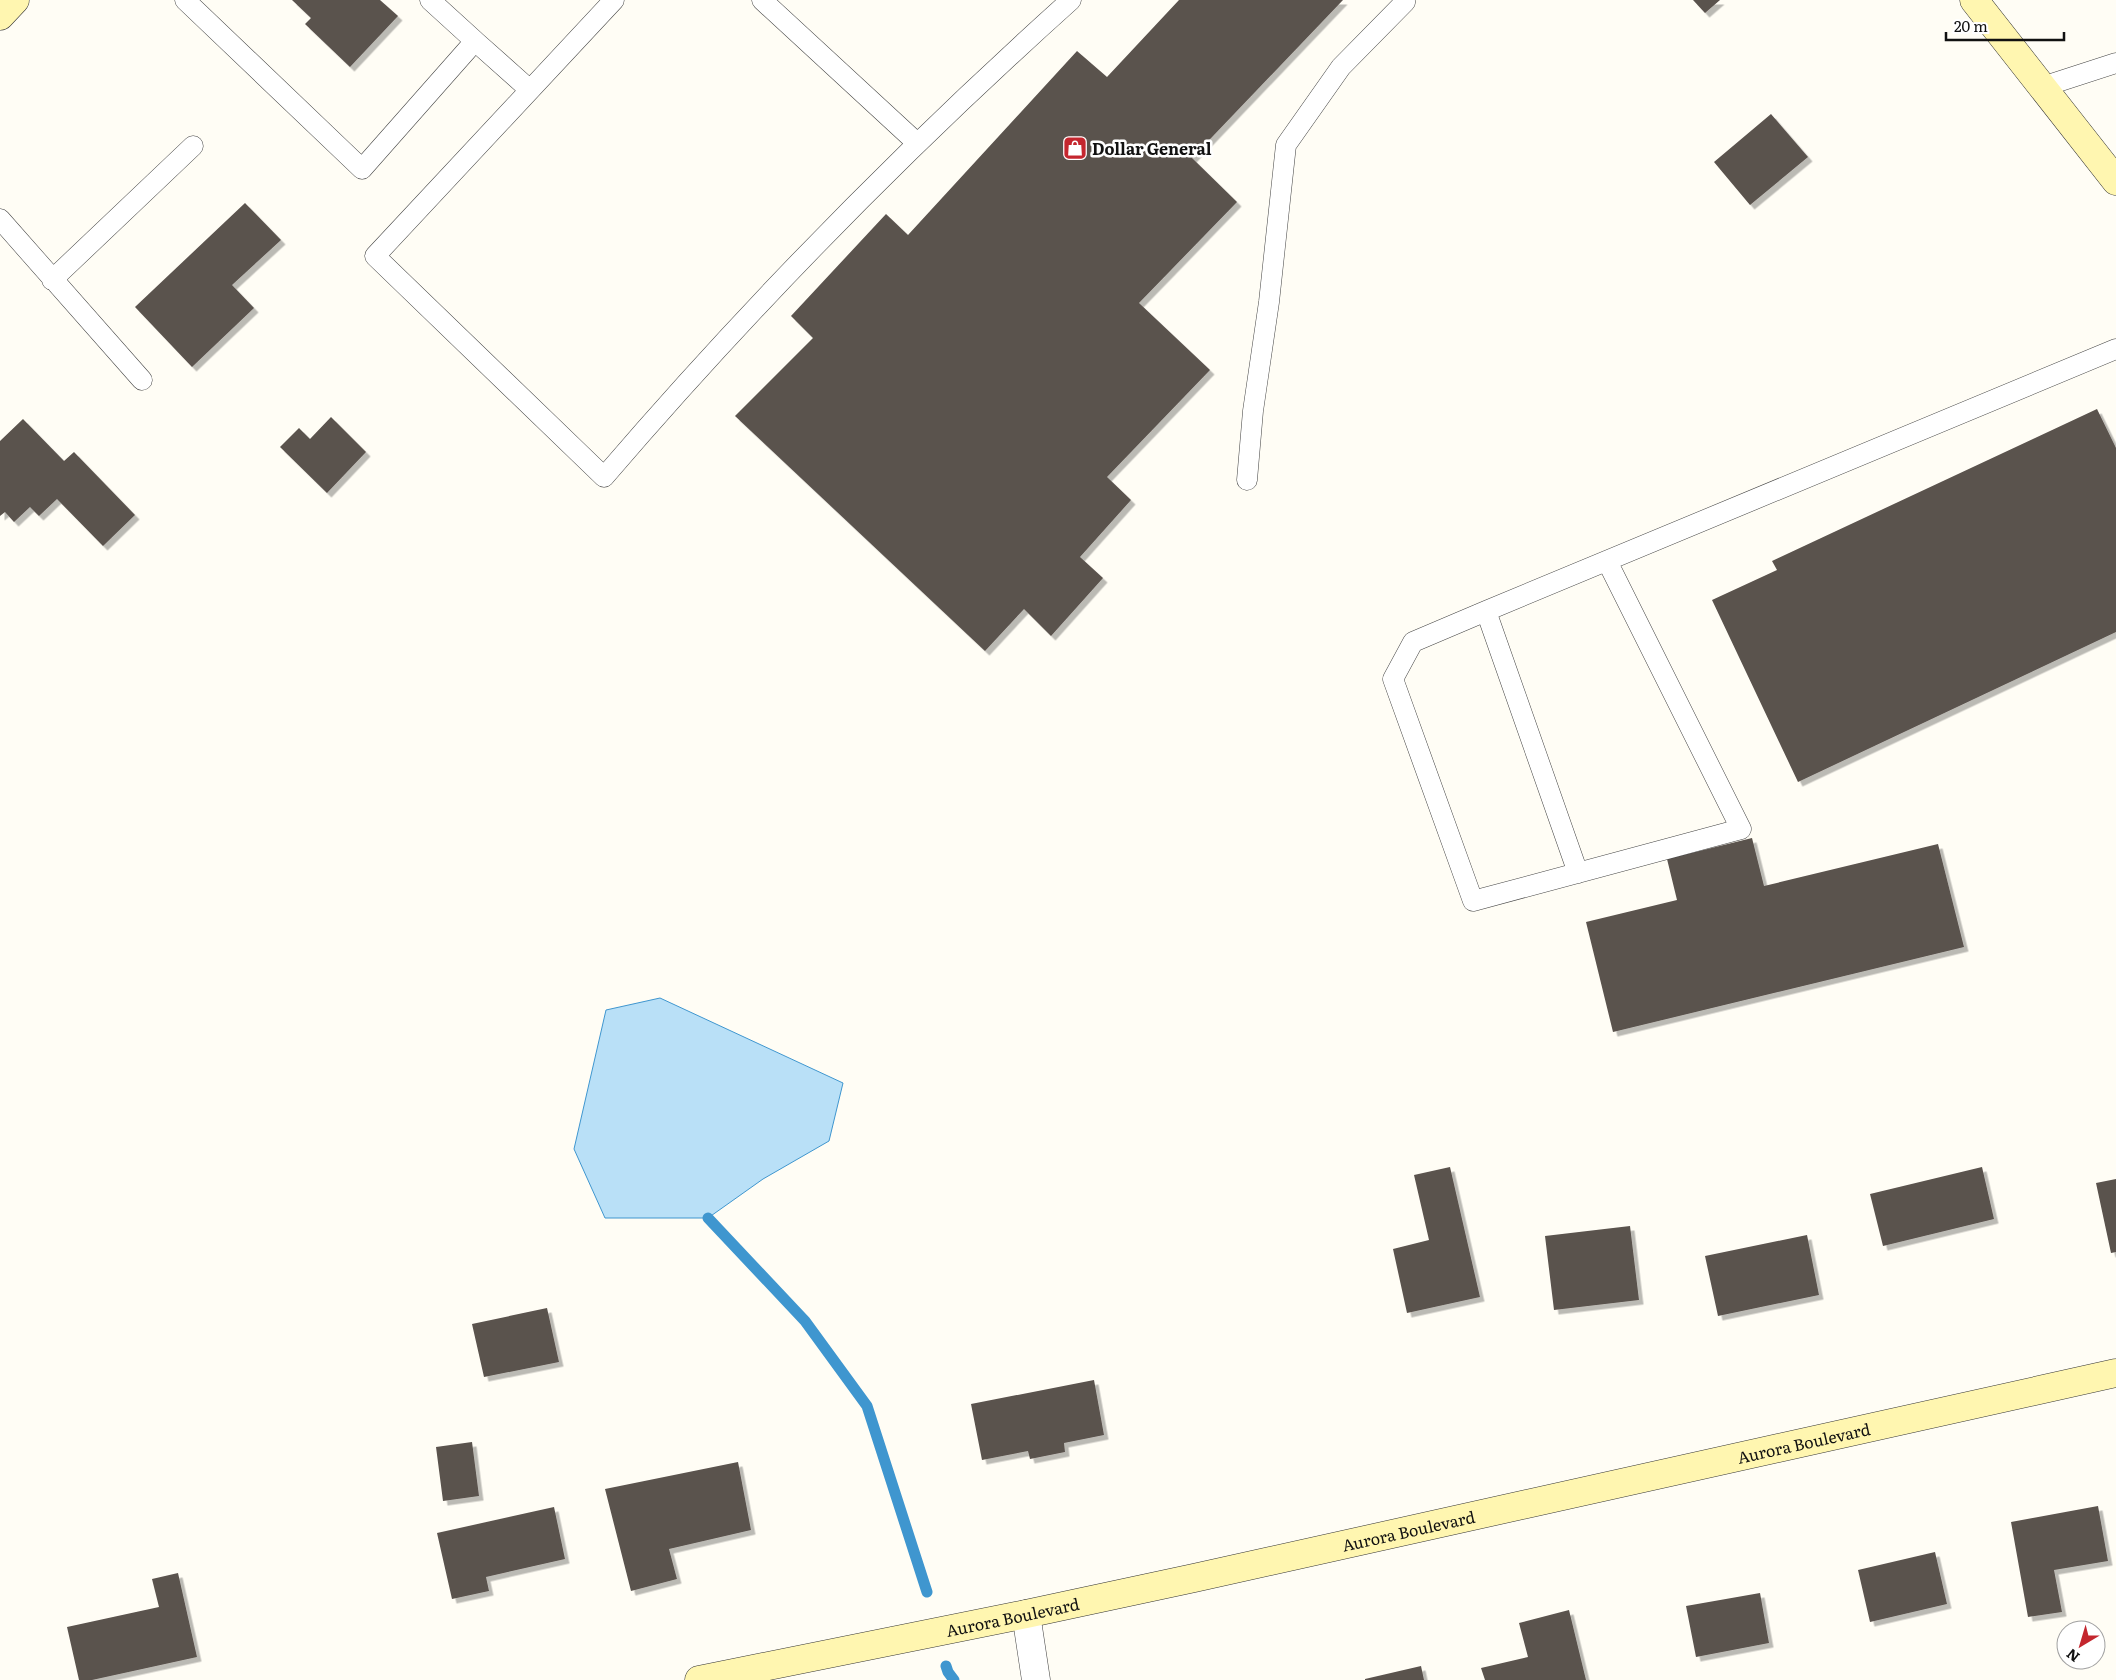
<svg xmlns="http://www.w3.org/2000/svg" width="2116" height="1680" font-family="Literata,serif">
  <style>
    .water { fill: #b9e0f7; stroke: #3f96cf }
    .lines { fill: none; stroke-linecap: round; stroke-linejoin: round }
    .stream { stroke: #3f96cf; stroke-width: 11 }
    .building { fill: #5a524d; filter: url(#shadow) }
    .lane-casing { stroke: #444; stroke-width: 21 }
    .street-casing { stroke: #444; stroke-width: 29 }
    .secondary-casing { stroke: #333; stroke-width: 29 }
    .lane { stroke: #fff; stroke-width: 20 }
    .street { stroke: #fff; stroke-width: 28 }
    .secondary { stroke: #fff6b0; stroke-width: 28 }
    .labels { text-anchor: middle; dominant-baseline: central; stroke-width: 5; stroke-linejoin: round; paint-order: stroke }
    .poi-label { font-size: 16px; font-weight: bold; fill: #111; stroke: #fff; text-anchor: start }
    .street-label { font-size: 16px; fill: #111; stroke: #fff }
  </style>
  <defs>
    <filter id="shadow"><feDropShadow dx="4.5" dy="4.5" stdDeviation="0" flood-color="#0004"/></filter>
  </defs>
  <rect width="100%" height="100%" fill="#fffdf5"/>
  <!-- water -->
  <path class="water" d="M660,998L843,1083L829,1141L763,1179L708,1218H605L574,1149L606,1010Z"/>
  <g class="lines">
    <!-- stream -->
    <path class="stream" d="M708,1218L805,1321L867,1406L927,1592
      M946,1666L948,1672L954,1680"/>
  </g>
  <!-- building -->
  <path class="building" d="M292,0H380L398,16L350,67L305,24L311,18Z
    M1179,0H1343L1192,158L1237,202L1139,303L1210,370L1107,477L1131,500L1080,557L1103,578L1051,636L1024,609L985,651L735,416L813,338L791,316L886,214L908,235L1077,51L1107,77Z
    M1693,0H1720L1705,13Z
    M1771,114L1808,157L1750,205L1714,162Z
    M245,203L281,240L232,285L254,308L192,367L135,307Z
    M2097,409L2116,448V632L1798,782L1712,600L1777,570L1772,561Z
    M331,417L366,452L327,493L280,447L299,428L310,439Z
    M23,419L64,461L74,452L135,515L103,546L57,499L39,516L30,507L14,522L5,512L0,516V441Z
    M1752,838L1764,886L1938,844L1964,947L1613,1032L1586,922L1677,900L1667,859Z
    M1450,1167L1480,1297L1407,1313L1393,1249L1429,1240L1414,1175Z
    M1982,1167L1994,1219L1883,1246L1870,1194Z
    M2116,1179V1252L2111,1253L2096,1183Z
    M1630,1226L1639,1300L1554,1310L1545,1236Z
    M1807,1235L1819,1295L1718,1316L1705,1256Z
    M547,1308L559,1362L484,1377L472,1324Z
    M1094,1380L1104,1435L1064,1443L1065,1452L1030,1459L1028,1451L982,1460L971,1404Z
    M472,1442L479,1496L443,1501L436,1447Z
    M738,1462L751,1530L669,1549L677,1579L631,1591L605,1489Z
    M2098,1506L2108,1561L2054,1570L2062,1612L2028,1617L2011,1522Z
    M554,1507L565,1559L486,1577L489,1591L452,1599L437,1533Z
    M1935,1552L1947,1604L1870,1622L1858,1570Z
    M178,1573L197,1657L92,1680H79L67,1627L159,1607L152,1579Z
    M1760,1593L1769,1643L1696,1657L1686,1606Z
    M1569,1610L1586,1680H1485L1481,1668L1528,1657L1519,1623Z
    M1421,1666L1424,1680H1365V1679Z"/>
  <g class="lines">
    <!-- lane casing -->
    <g class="lane-casing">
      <path id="lane" d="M185,0L362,169L475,41L430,0
        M614,0L375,256L604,477C749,308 905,149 1071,0
        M762,0L917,143
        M475,41L530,90
        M2042,87L2116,63
        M0,219L142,380
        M52,280L193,146
        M1247,480L1253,411L1269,302L1286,145L1341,67L1405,2L1404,0
        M1607,561L1741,829L1473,901L1393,679L1413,642L1486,611L2116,349
        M1486,611L1578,873"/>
    </g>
    <!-- street casing -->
    <g class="street-casing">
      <path id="street" d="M1026,1614L1036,1680"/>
    </g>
    <!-- secondary casing -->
    <g class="secondary-casing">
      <g id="secondary">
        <path d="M1974,0L2116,181"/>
        <path d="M0,16L15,0"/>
        <path id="s1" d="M699,1680L1026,1614L1194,1578L2116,1373"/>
      </g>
    </g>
    <!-- lane -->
    <use href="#lane" class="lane"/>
    <!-- street -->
    <use href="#street" class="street"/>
    <!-- secondary -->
    <use href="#secondary" class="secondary"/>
  </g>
  <!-- icons -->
  <defs>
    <g id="shop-square" transform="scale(1.25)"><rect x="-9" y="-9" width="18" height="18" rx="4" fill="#c4262e" stroke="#fff"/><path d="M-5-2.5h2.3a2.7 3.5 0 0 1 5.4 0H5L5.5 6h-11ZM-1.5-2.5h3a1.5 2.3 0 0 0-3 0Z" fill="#fff"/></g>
  </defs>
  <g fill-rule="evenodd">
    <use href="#shop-square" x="1075" y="148"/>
  </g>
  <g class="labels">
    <!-- poi labels -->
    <g class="poi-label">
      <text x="1092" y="148">Dollar General</text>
    </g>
    <!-- street labels -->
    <g class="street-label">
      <text stroke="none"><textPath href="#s1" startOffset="1130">Aurora Boulevard</textPath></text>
      <text stroke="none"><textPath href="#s1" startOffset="725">Aurora Boulevard</textPath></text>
      <text stroke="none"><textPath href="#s1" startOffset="320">Aurora Boulevard</textPath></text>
    </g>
  </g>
  <!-- north arrow -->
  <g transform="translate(2081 1645) rotate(218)"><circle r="24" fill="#ffffff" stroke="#a0a0a0"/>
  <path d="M0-4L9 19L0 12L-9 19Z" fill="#c4262e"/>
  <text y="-8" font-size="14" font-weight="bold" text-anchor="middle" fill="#111111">N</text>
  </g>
  <!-- scale -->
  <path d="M1946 32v8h118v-8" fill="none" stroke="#111111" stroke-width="2.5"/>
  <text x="1954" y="32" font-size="15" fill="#111111" stroke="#ffffff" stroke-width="4" paint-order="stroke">20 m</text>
</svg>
